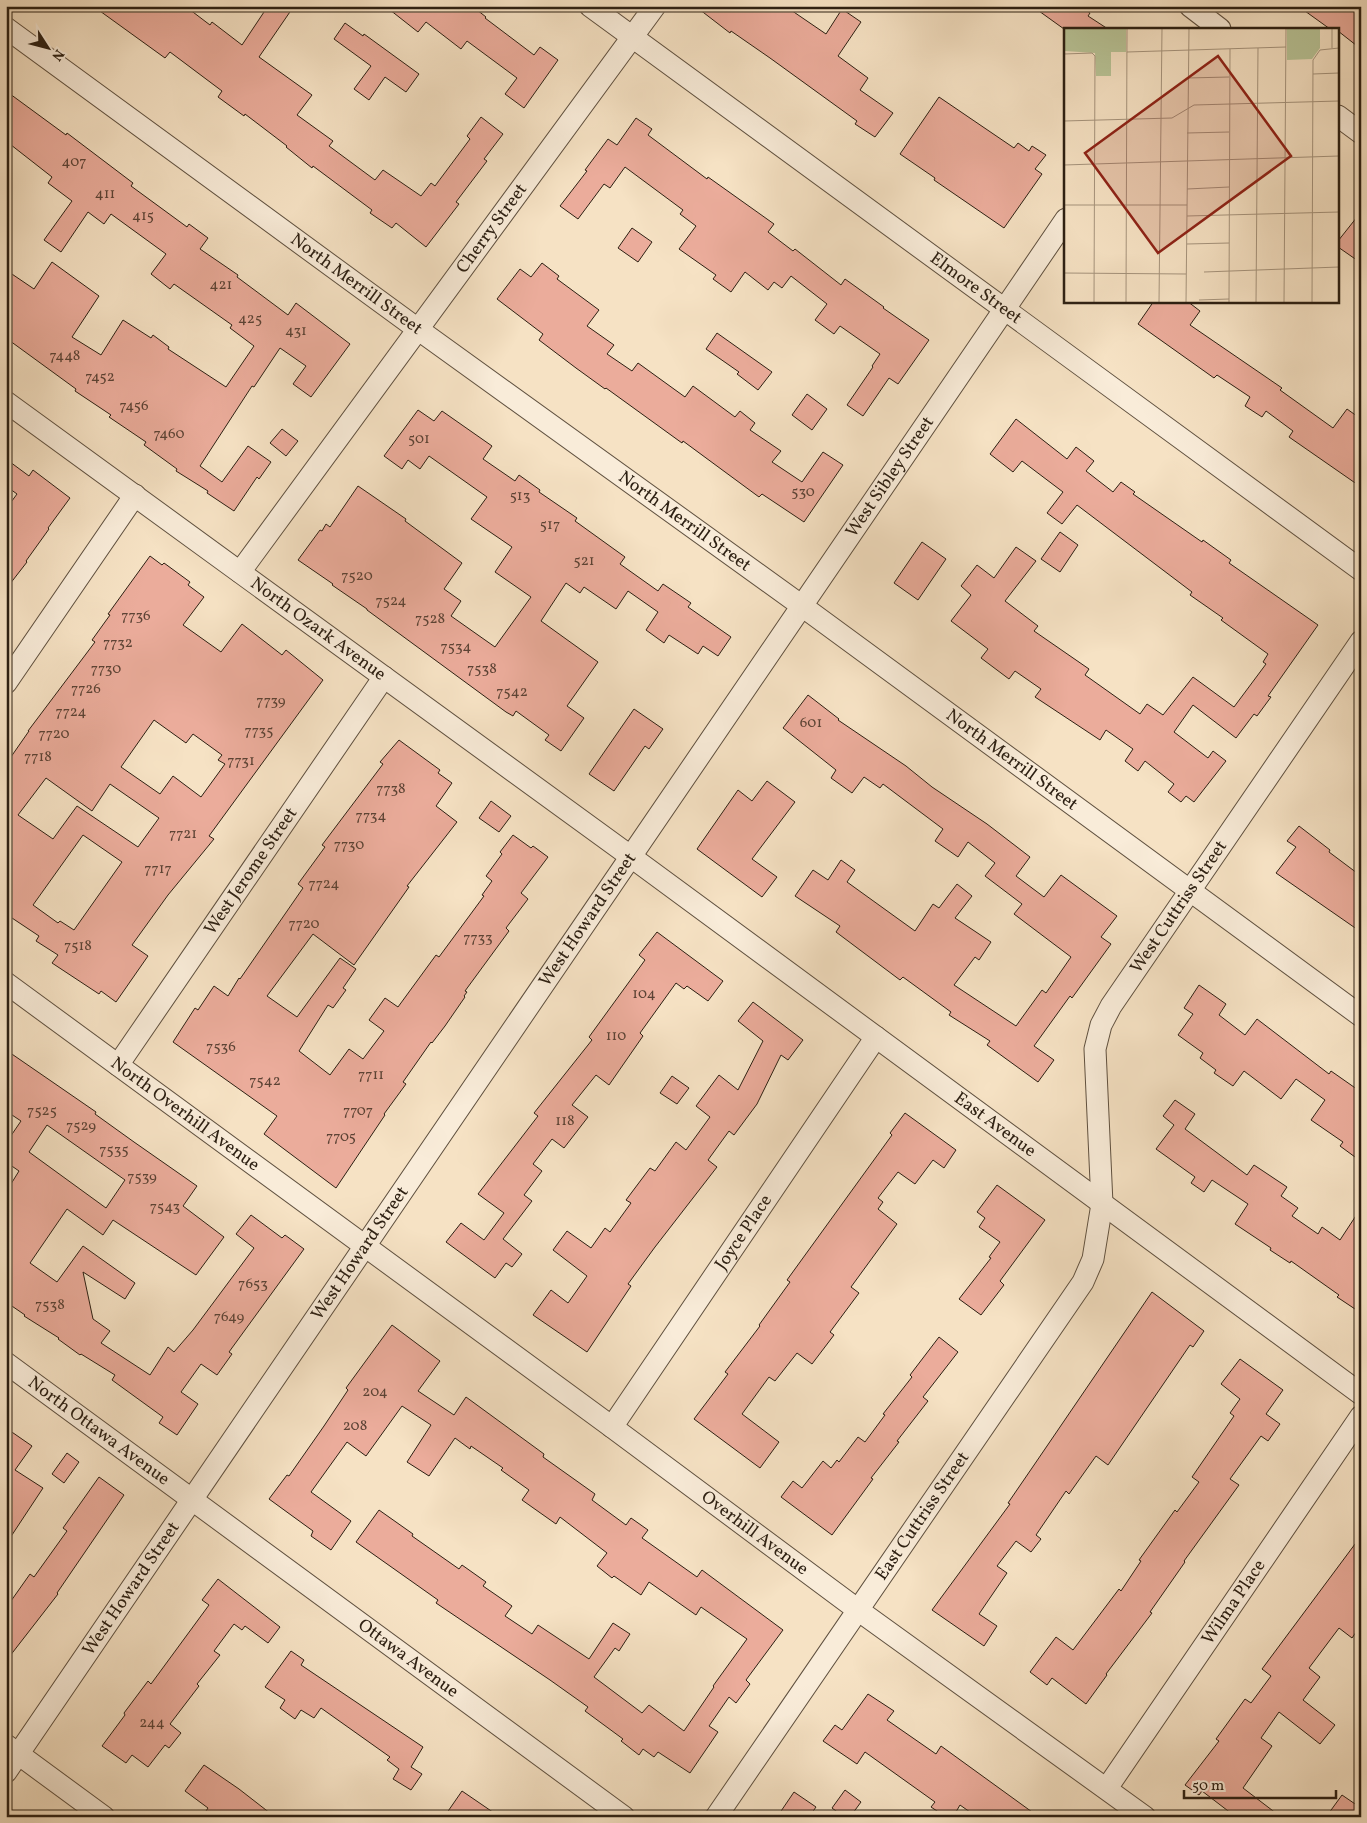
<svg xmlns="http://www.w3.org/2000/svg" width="1367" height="1823" font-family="Vollkorn,serif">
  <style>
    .building { fill: #ebac9b; stroke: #2d2013; fill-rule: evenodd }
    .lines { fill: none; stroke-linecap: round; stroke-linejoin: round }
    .minor-casing { stroke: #5f503f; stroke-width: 23 }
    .minor { stroke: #f9ecd9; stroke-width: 21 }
    .labels { text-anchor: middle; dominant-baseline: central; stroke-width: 4.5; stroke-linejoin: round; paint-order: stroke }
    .number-label { font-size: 15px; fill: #5c4335 }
    .street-label { font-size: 18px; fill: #2d2013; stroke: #f9ecd9 }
    .inset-road { fill: none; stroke: #a6947d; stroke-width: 1 }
    .view { fill: #8f2418; fill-opacity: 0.15; stroke: #8f2418; stroke-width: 2.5 }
    .inset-edge { fill: none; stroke: #2d2013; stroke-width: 2.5 }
  </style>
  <rect width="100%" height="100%" fill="#f6e2c4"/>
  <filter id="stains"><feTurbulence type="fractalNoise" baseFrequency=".004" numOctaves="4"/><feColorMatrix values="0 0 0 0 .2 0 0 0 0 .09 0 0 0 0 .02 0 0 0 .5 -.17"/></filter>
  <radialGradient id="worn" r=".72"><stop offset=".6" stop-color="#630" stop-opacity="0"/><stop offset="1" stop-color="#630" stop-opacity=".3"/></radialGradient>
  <!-- building -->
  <path class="building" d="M93,6H185L210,25L212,22L242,45L268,6H294L259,57L312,95L297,115L333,141L329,146L375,180L383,170L421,196L431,183L435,186L470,139L467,136L481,117L503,134L484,159L487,161L456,202L459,204L426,247L396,223L392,228L370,213L372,210L313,166L312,168L286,147L287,146L245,114L244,116L218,97L222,91L170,52L165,58Z
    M385,6H472L486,17L485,18L534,55L540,47L558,60L524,108L505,94L517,78L467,41L461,49L426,22L418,32Z
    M695,6H785L826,34L842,9L861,22L838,56L868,78L860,90L893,113L875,137L855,124L857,121L770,58L731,31L730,33Z
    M1032,6H1080L1090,13L1088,16L1108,29H1064Z
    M1298,6H1348L1361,16V49L1338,31V29H1330Z
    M345,23L363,36L364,34L419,74L406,92L385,77L369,100L354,89L371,66L334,39Z
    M6,91L66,135L67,133L133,183L131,186L187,227L189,224L208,238L200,249L238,275L237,277L288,315L296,303L350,344L311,397L293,384L306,366L280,348L254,387L252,386L200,466L222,482L248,446L271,462L259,479L257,477L234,511L207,493L208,491L176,471L177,469L144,445L146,442L109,417L111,415L75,391L76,389L6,338V270L34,289L52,262L99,296L72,337L101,355L123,320L151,338L153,335L169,347L168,349L226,387L254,346L230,328L232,325L174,284L170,289L151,274L166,254L111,214L104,224L88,212L61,252L44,240L72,201L48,183L52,177L6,141Z
    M939,97L1014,148L1018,143L1029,151L1032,146L1046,155L1035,169L1042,174L1004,228L934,180L935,178L900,154Z
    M636,118L652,129L648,135L707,179L708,177L774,224L768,232L793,251L795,249L841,285L845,279L884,307L883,308L929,340L898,384L889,378L863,416L847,405L873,367L872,366L880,354L840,326L834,334L815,320L827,304L791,276L782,288L774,282L768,290L745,272L731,292L713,279L716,275L679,249L696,226L680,214L683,210L625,167L610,188L604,184L578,219L560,206L587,171L585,170L608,139L617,145Z
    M1361,212V263L1338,247V241Z
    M632,228L652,242L638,262L618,248Z
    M542,263L559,276L557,279L599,310L587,326L614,345L607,354L632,371L638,363L685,397L693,386L735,417L740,411L755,423L750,430L781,451L772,462L802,482L823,452L843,465L804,522L762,494L759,497L683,441L682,443L606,388L605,389L576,368L539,340L543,334L497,299L520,269L531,277Z
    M1154,301H1187L1200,311L1190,325L1282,388L1280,390L1333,428L1347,409L1361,419V487L1289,437L1293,431L1266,411L1262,417L1245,406L1250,397L1217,375L1214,378L1138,324Z
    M717,333L772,372L758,390L737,374L739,372L706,349Z
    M807,394L827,409L812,430L792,415Z
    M418,410L434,421L442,411L492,446L483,459L515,481L519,475L540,490L539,492L577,518L575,521L625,557L620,564L658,591L663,584L691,603L688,607L731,637L718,656L703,646L698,654L669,635L664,643L646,630L658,612L628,591L616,609L584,587L580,593L566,583L541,621L598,662L567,706L584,718L561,751L545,740L549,735L516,711L513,716L506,712L367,610V609L332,585L333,584L298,560L320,530L322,531L326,524L330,527L358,486L406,519L405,521L462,563L444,589L461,601L451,616L495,647L531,597L495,572L512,547L471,519L487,497L429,456L420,469L408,460L402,469L384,456Z
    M1016,419L1067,459L1076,447L1094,461L1086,471L1113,492L1121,482L1135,492L1133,494L1202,542L1203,540L1231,560L1229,563L1318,625L1268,696L1271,697L1257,716L1254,714L1236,738L1193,705L1174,732L1208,758L1213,751L1226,761L1194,802L1186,796L1181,802L1168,792L1174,784L1145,761L1138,771L1125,761L1133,749L1106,730L1100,740L1035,697L1041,689L1015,671L1009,679L981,658L988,649L951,621L971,595L961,586L977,565L994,578L1016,547L1036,561L1005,601L1038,626L1034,631L1089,669L1085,675L1140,714L1147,704L1163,715L1193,677L1234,707L1266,664L1263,662L1268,654L1221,620L1223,618L1190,595L1192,592L1077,505L1062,524L1047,513L1063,492L1022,461L1013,472L990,454Z
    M282,429L298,441L286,456L270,443Z
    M6,459L29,476L33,470L70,498L48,528L49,529L26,561L27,562L6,589V509L17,494L6,486Z
    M1060,532L1078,545L1060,572L1041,559Z
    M922,542L946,559L918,600L894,583Z
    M150,556L162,565L164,563L190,582L188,585L204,597L183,625L221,652L242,624L282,655L286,650L323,680L209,836L214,839L168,895L132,945L148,956L116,1002L101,991L99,994L52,963L58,955L36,941L39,936L6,914V764L29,731H28L95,642L92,640L110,615L108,614ZM154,720L186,743L193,734L222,755L218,760L225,764L201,797L173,776L160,794L121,767ZM46,778L92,811L110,784L159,818L138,847L77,806L53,839L18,815ZM83,835L122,862L74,930L60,921L58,923L33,905Z
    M808,695L839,719L838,720L906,766L932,787L987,824L1030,857L1016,876L1044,897L1061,875L1117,916L1101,937L1111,944L1072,998L1070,996L1034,1046L1054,1060L1038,1082L987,1045L990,1041L949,1015L951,1012L903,977L900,980L836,932L840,926L795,896L813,870L828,880L841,860L855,870L847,882L915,931L933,904L939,908L957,884L972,896L955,918L991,942L979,960L975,957L954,985L1016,1026L1042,990L1046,993L1071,957L1014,914L1022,904L985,876L995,863L968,842L958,857L935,841L943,829L883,784L880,788L864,777L852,793L831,778L836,770L783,728Z
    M634,709L663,729L649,749L645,746L614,791L589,774Z
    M399,740L440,770L438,773L452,783L436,806L457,822L407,886L409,887L354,965L313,934L267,996L297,1017L340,958L356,969L343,988L346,990L333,1008L328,1005L299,1051L330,1075L349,1049L363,1059L384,1031L369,1020L385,998L398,1007L436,955L439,957L484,896L482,895L492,881L486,876L502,854L500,852L513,835L531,848L533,846L548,857L521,893L528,899L506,928L509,931L465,991L467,992L464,996L465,997L445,1026L432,1043L431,1042L403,1082L406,1084L384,1114L385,1115L336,1188L264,1134L277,1116L173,1042L195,1008L198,1010L214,986L228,996L239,978L240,979L303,888L298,884L325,847L322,845L383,764L380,762Z
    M767,781L795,802L752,859L777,877L762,897L697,849L738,790L752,801Z
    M491,801L511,816L499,832L479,818Z
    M1299,826L1330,850L1329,852L1361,876V932L1276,873L1296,847L1287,841Z
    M657,932L723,981L708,1001L687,986L684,989L676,983L640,1033L643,1036L609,1085L596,1075L572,1105L588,1117L564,1148L552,1139L533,1164L542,1171L524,1195L532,1201L503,1239L522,1254L512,1267L506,1263L495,1278L446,1242L461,1223L484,1240L504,1213L478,1194L538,1116L534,1113L592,1040L589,1037L645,960L639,955Z
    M1199,985L1226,1004L1219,1015L1245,1035L1257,1019L1329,1074L1331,1071L1361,1092V1155L1358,1153L1355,1157L1340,1146L1343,1142L1311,1120L1325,1100L1296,1079L1281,1099L1244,1071L1233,1086L1214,1073L1216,1070L1200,1058L1203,1053L1178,1035L1193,1014L1184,1008Z
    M753,1002L803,1040L788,1060L781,1055L757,1104L734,1135L729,1131L708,1160L717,1167L655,1247L628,1284L631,1286L587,1352L533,1315L551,1290L568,1303L587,1276L553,1250L567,1231L591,1248L605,1228L610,1232L631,1203L626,1200L650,1168L655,1171L676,1142L686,1150L710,1117L696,1106L719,1075L738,1090L763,1041L738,1021Z
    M6,1050L96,1112L95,1114L134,1142L197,1186L183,1206L224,1237L196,1275L113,1220L103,1235L67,1209L30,1263L57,1282L83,1246L135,1283L125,1299L83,1272L93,1319L110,1331L101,1343L150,1375L168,1347L174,1352L193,1330L254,1248L236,1234L251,1215L282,1238L285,1235L304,1249L229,1352L232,1354L217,1375L201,1364L181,1392L198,1404L177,1435L159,1423L163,1417L112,1380L115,1375L81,1354L80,1355L58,1339L59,1338L24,1316L25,1315L6,1302V1192L19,1171L6,1162V1143L21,1121L6,1111ZM47,1125L125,1180L106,1208L29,1152Z
    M672,1076L689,1088L677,1104L660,1093Z
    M1175,1100L1195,1114L1185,1129L1247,1175L1254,1165L1287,1187L1281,1196L1298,1208L1292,1216L1318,1234L1322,1227L1340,1240L1361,1208V1313L1337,1297L1339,1295L1291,1261L1290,1263L1270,1250L1271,1248L1235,1224L1248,1204L1212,1180L1204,1192L1191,1183L1195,1177L1156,1149L1174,1125L1163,1116Z
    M905,1113L956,1150L944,1168L933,1160L915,1184L898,1172L878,1198L883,1202L878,1209L897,1224L851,1287L859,1293L830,1332L834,1335L812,1364L797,1353L775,1381L769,1377L742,1414L779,1442L760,1468L694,1419L728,1374L725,1372L760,1326L759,1325L790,1282L787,1280L892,1135L890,1133Z
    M997,1185L1045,1220L1000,1281L1004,1285L981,1315L959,1299L991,1258L989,1257L1000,1242L979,1227L985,1218L977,1212Z
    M1152,1292L1204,1331L1193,1347L1190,1345L1108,1465L1096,1456L1069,1494L1066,1491L1036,1535L1041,1539L1031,1552L1016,1541L997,1566L1007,1573L979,1614L997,1626L984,1646L932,1610L1010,1504L1008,1503L1032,1468Z
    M392,1325L440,1361L418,1391L454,1415L466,1397L544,1454L543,1457L595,1494L592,1500L626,1525L631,1518L648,1530L642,1538L697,1577L702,1570L783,1630L746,1680L750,1684L736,1703L729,1697L709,1726L718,1732L690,1773L658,1752L654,1757L643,1749L639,1755L621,1741L623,1739L585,1711L588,1707L550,1680L436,1603L438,1600L356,1542L379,1510L413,1534L412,1536L459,1569L462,1565L486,1582L483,1586L512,1606L505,1616L532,1634L538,1625L589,1659L613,1623L630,1634L619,1651L615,1648L594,1677L642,1713L649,1705L684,1731L714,1687L713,1686L747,1639L701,1607L696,1615L649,1582L641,1595L614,1576L612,1578L597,1566L607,1553L560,1517L556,1524L522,1500L529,1490L501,1470L503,1468L471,1446L470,1449L455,1438L429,1476L407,1462L431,1425L402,1406L366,1456L347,1442L311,1492L351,1521L331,1550L311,1536L313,1531L269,1499L287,1475L289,1476L324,1426L348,1390L346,1388Z
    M939,1337L958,1352L923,1397L928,1401L897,1441L899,1442L871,1478L873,1479L832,1535L781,1497L793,1481L802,1488L823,1461L831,1468L837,1460L839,1462L858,1437L865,1442L885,1415L883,1414L912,1377L910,1375Z
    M1240,1359L1283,1390L1266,1414L1280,1424L1268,1441L1261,1436L1230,1479L1239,1485L1184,1561L1185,1562L1150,1612L1152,1613L1106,1674L1107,1675L1086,1704L1052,1678L1047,1685L1030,1672L1056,1637L1073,1650L1119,1589L1121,1591L1141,1561L1139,1560L1175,1510L1177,1512L1199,1482L1192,1477L1234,1416L1230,1413L1240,1399L1221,1384Z
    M6,1428L32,1446L15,1470L43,1488L6,1544Z
    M67,1453L79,1462L64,1483L52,1474Z
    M99,1477L124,1495L57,1593L58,1594L6,1661V1608L30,1574L34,1577L67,1531L63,1528Z
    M1361,1536V1625L1352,1638L1339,1628L1309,1668L1320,1677L1303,1700L1335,1725L1320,1744L1279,1712L1261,1738L1272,1746L1243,1788L1281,1817H1236L1202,1791L1199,1795L1185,1785L1219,1741L1216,1739L1245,1699L1251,1703L1271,1676L1262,1669Z
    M218,1579L280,1627L268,1643L245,1626L242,1630L234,1624L214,1651L220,1655L197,1684L199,1686L170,1724L181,1733L169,1748L165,1745L148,1767L132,1755L126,1763L102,1746L125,1715L124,1713L148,1681L151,1684L209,1605L202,1600Z
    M291,1651L304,1660L301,1665L423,1747L411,1767L422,1774L411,1790L393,1779L399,1769L387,1760L390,1757L321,1708L314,1718L301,1710L295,1719L280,1708L285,1700L265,1687Z
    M868,1694L894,1711L887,1720L936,1754L941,1746L1039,1817H977L960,1805L953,1817H946L931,1807L935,1802L865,1752L857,1764L823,1741L835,1725L842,1730Z
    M204,1765L239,1789L275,1817H202L208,1808L185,1791Z
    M845,1790L861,1802L850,1817H844L832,1808Z
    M462,1791L500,1817H444Z
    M794,1792L816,1807L809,1817H777Z
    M1342,1795L1361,1808V1817H1326Z"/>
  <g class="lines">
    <!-- minor casing -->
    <g class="minor-casing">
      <g id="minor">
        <path id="s1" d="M590,6L1361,570"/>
        <path d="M1190,6L1220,29"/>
        <path id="s2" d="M6,28L419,330L802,606L1361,1016"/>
        <path d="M1338,116L1361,133"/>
        <path id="s3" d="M6,402L630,856L1361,1394"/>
        <path id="s4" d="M240,572L655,6"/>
        <path d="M6,683L135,495"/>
        <path id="s5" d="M6,983L612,1427L858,1610L1145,1817"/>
        <path id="s6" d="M118,1065L384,677"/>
        <path id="s7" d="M6,1363L624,1817"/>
        <path id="s8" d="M612,1427L876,1037"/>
        <path d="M6,1745L104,1817"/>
        <path id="s9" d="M6,1772L1066,219"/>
        <path id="s10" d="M1107,1788L1361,1416"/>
        <path id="s11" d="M716,1817L1083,1282L1093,1259L1102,1204L1095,1049L1101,1025L1111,1006L1361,641"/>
      </g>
    </g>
    <!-- minor -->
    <use href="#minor" class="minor"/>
  </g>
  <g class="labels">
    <!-- number labels -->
    <g class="number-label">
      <text x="74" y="162">407</text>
      <text x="105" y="194">411</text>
      <text x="143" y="216">415</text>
      <text x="221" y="285">421</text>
      <text x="250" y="319">425</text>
      <text x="296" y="331">431</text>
      <text x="65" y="356">7448</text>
      <text x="100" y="377">7452</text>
      <text x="134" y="406">7456</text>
      <text x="169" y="434">7460</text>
      <text x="419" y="439">501</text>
      <text x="803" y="492">530</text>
      <text x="520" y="496">513</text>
      <text x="550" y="525">517</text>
      <text x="584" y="561">521</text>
      <text x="357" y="576">7520</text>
      <text x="391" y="601">7524</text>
      <text x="136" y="616">7736</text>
      <text x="430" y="619">7528</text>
      <text x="118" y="643">7732</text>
      <text x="456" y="647">7534</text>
      <text x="106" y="669">7730</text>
      <text x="482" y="669">7538</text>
      <text x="86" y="689">7726</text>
      <text x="512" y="692">7542</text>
      <text x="271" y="701">7739</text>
      <text x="71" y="712">7724</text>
      <text x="811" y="723">601</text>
      <text x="259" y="731">7735</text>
      <text x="54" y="734">7720</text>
      <text x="38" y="757">7718</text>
      <text x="241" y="761">7731</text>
      <text x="391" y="789">7738</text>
      <text x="371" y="816">7734</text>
      <text x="183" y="834">7721</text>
      <text x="349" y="845">7730</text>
      <text x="158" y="869">7717</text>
      <text x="324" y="884">7724</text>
      <text x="304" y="924">7720</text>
      <text x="478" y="938">7733</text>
      <text x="78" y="946">7518</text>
      <text x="644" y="994">104</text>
      <text x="616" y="1036">110</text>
      <text x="221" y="1047">7536</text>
      <text x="371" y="1075">7711</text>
      <text x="265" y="1081">7542</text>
      <text x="42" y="1111">7525</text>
      <text x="358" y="1111">7707</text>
      <text x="565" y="1121">118</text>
      <text x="81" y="1126">7529</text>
      <text x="341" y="1137">7705</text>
      <text x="114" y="1150">7535</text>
      <text x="142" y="1177">7539</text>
      <text x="165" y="1207">7543</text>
      <text x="253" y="1284">7653</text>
      <text x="50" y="1305">7538</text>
      <text x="229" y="1317">7649</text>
      <text x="375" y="1392">204</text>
      <text x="355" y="1426">208</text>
      <text x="152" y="1723">244</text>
    </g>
    <!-- street labels -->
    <g class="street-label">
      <text stroke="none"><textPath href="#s4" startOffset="426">Cherry Street</textPath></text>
      <text stroke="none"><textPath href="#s2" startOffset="434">North Merrill Street</textPath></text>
      <text stroke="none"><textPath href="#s1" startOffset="478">Elmore Street</textPath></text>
      <text stroke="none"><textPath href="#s9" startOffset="1568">West Sibley Street</textPath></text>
      <text stroke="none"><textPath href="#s2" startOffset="839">North Merrill Street</textPath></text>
      <text stroke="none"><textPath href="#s3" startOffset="386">North Ozark Avenue</textPath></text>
      <text stroke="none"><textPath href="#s2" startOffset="1244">North Merrill Street</textPath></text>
      <text stroke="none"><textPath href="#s6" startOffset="235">West Jerome Street</textPath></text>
      <text stroke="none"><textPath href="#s11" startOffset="1051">West Cuttriss Street</textPath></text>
      <text stroke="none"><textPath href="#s9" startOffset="1032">West Howard Street</textPath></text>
      <text stroke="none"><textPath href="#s5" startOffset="222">North Overhill Avenue</textPath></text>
      <text stroke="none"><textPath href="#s3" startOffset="1225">East Avenue</textPath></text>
      <text stroke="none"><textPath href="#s8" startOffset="235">Joyce Place</textPath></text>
      <text stroke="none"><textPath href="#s9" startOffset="628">West Howard Street</textPath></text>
      <text stroke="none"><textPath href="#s7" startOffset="115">North Ottawa Avenue</textPath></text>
      <text stroke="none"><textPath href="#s11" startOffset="365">East Cuttriss Street</textPath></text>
      <text stroke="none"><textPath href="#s5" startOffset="929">Overhill Avenue</textPath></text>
      <text stroke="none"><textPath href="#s9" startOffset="222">West Howard Street</textPath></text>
      <text stroke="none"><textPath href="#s10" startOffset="225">Wilma Place</textPath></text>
      <text stroke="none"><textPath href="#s7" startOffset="499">Ottawa Avenue</textPath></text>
    </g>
  </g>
  <!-- overview -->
  <g transform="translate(1064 28)">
    <rect width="275" height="275" fill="#f6e2c4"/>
    <path d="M1,0H62V24H47V48H32L31,25L1,23ZM223,0H256V20L248,31L223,32Z" fill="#b8c497"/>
    <path class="inset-road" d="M268,20V0M63,24L222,19M0,26L28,25L31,28L30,275M249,46L275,45M123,50L165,49M0,93L108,90L130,77L275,73M123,105L165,104M0,137L275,128M123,161L165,159M0,177H123M123,188L275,184M123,216L165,215M140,244L275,239M0,245L122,246M135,272L165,271M62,275L63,0M95,275L98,0M122,275L125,0M165,275L166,21M192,275L194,20M220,275L222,0M248,275L249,32L256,22L275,20"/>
    <path class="view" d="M154,28L227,128L94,225L21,125Z"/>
    <rect width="275" height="275" class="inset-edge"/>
  </g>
  <!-- margin -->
  <rect width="1367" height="1823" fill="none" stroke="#f6e2c4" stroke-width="25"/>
  <rect x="8" y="8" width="1352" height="1808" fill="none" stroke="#2d2013" stroke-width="2.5"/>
  <rect x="12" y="12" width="1342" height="1798" fill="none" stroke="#2d2013"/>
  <!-- north arrow -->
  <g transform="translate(48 48) rotate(126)" stroke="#f9ecd9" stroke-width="4" paint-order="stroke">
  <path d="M0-4L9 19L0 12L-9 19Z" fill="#2d2013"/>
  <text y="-8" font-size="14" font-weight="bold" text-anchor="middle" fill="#2d2013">N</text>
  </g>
  <!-- scale -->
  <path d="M1184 1790v8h152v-8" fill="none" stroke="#2d2013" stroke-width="2.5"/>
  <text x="1192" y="1790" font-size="15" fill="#2d2013" stroke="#f9ecd9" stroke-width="4" paint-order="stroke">50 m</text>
  <rect width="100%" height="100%" filter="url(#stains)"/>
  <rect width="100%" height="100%" fill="url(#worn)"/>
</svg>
